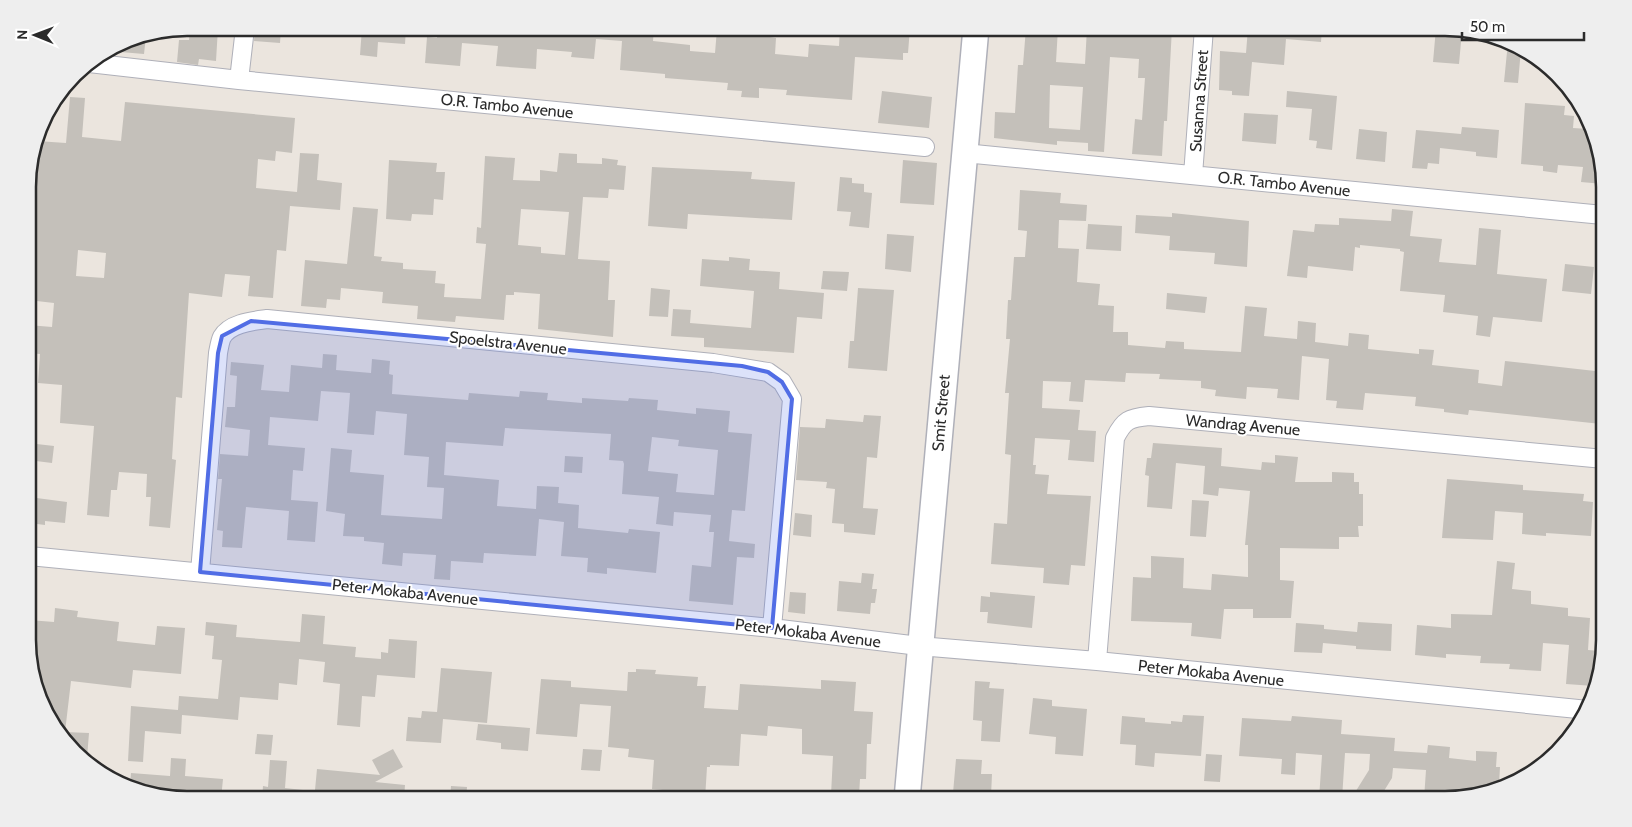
<svg xmlns="http://www.w3.org/2000/svg" width="1632" height="827" font-family="Cabin,sans-serif">
  <style>
    .building { fill: #c4c0ba; fill-rule: evenodd }
    .lines { fill: none; stroke-linecap: round; stroke-linejoin: round }
    .street-casing { stroke: #afb0b9; stroke-width: 20 }
    .secondary-casing { stroke: #afb0b9; stroke-width: 28 }
    .street { stroke: #fff; stroke-width: 18 }
    .secondary { stroke: #fff; stroke-width: 25 }
    .marked { fill: #516de5; fill-opacity: 0.2; stroke: #516de5; stroke-width: 4; stroke-linejoin: round }
    .labels { text-anchor: middle; dominant-baseline: central; stroke-width: 4; stroke-linejoin: round; paint-order: stroke }
    .street-label { font-size: 16px; fill: #2b2b2b; stroke: #fff }
    .rim { fill: none; stroke: #2b2b2b; stroke-width: 2.5 }
  </style>
  <rect width="100%" height="100%" fill="#ebe5de"/>
  <!-- building -->
  <path class="building" d="M190,28H218L216,61L199,59L198,65L177,62L179,40H189Z
    M255,28H281L280,43L254,41Z
    M362,28H406L405,44L378,42L377,57L360,55Z
    M438,28H509L560,32V28H654L653,41L690,45V51L715,53L717,29L776,38L775,54L808,57L809,44L839,46L840,28H910L908,53H903V60L855,57L852,100L786,95L787,90L759,88V98L741,97L742,91L727,90L728,83L665,78V74L620,70L622,41L596,39L594,59L571,57L572,52L537,49L536,69L496,66L498,46L462,43L460,66L425,63L427,37L437,38Z
    M1026,28H1058L1056,62L1085,64L1087,28L1143,30V28H1172L1167,121H1164L1162,156L1132,154L1135,119L1142,120L1145,78H1138L1139,59L1110,57L1104,152L1088,151V143L1057,141V145L994,138L995,112L1015,113L1018,65H1023ZM1050,85L1083,87L1080,130L1049,128Z
    M1248,28H1322L1321,42L1286,39L1284,65L1252,62L1249,96L1232,95V91L1219,90L1220,51L1246,53Z
    M1436,28L1462,31L1459,64L1433,62Z
    M146,36L144,54L109,51L126,40Z
    M1508,42L1521,49L1518,83L1504,82Z
    M882,91L932,97L929,128L878,123Z
    M1287,91L1337,96L1332,150L1316,148L1317,141L1309,140L1312,109L1286,107Z
    M70,97L85,98L82,137L121,141L125,102L295,118L292,153L276,151L275,161L258,159L256,188L297,192L300,153L319,154L317,180L342,183L340,210L290,206L286,251L277,250L273,298L248,296L250,276L225,274L222,297L189,293L182,398L176,397L172,459L176,460L170,528L149,526L151,497H146L147,474L119,472L117,490H111L109,517L87,515L94,426L60,423L62,385L38,383L40,354L28,353V325L52,327L54,303L28,300V198H30L34,152L37,141L66,143ZM78,250L106,253L104,278L76,276Z
    M1525,103L1565,106L1564,115L1574,116L1573,128L1588,129L1603,167V184L1581,182L1583,167L1558,165L1557,173L1543,171V166L1521,164Z
    M1244,113L1278,115L1276,144L1242,141Z
    M1462,127L1499,130L1497,158L1476,156V152L1440,148L1439,164L1428,163L1427,169L1412,168L1416,130L1461,134Z
    M1359,129L1387,132L1385,162L1356,159Z
    M559,153L577,154V163L602,164V158L618,160L617,165L626,166L624,190L609,189L608,198L583,197L578,259L610,261L608,300H615L613,337L538,329L540,294L514,292V295H506L504,320L456,316L455,322L417,319L418,306L382,303L383,292L341,288L340,300L327,299L326,308L301,306L305,260L347,264L353,207L378,209L374,256L382,257L381,261L403,263V269L436,271L435,283L445,284L444,297L481,299L486,244L476,243L477,227L481,228L485,156L515,158L513,180L540,181V170L557,172ZM521,209L569,212L565,255L541,253V247L518,245Z
    M389,160L437,163L436,172H445L443,200L434,199L433,215L412,214L411,221L386,219Z
    M903,160L937,163L934,205L900,203Z
    M652,167L752,172L751,179L795,182L792,220L688,214L687,229L648,226Z
    M840,177L852,178V183L864,184V192L872,193L869,228L849,226L851,212L837,211Z
    M1020,190L1061,193L1060,203L1087,205L1086,221L1059,220L1058,248L1079,249L1077,282L1100,284L1098,305L1114,306L1113,332H1128V345L1165,348L1166,341L1184,342V349L1241,352L1245,306L1267,308L1264,336L1297,339L1298,321L1316,323L1315,342L1348,346L1349,333L1369,335L1368,349L1419,354V349L1434,350L1432,365L1479,370L1478,383L1502,386L1505,361L1604,372L1601,424L1469,410L1468,415L1444,412V409L1415,406L1416,397L1365,393L1363,410L1336,408L1337,401L1326,400L1329,359L1302,356L1299,400L1277,398L1278,389L1247,387L1246,399L1215,396L1216,390L1201,388V381L1159,379L1160,374L1126,373L1125,382L1085,380L1083,402L1069,401L1071,382L1043,381L1042,408L1080,410L1078,430L1096,431L1094,462L1068,460L1070,440L1035,438L1033,465H1036L1035,474L1049,475L1047,494L1091,496L1085,566L1071,565L1069,585L1043,583L1044,568L991,564L994,523L1007,524L1011,455L1005,454L1009,393H1005L1010,339H1006L1008,300H1011L1014,257H1025L1027,231L1018,230Z
    M1392,209L1413,211L1410,236L1442,239L1439,262L1476,265L1479,228L1501,230L1497,274L1547,279L1542,322L1493,317L1490,337L1476,335L1478,316L1443,312L1445,295L1400,291L1404,252L1400,251V249L1360,245V248L1355,247L1353,271L1308,266L1307,278L1287,276L1293,230L1314,232L1315,224L1339,225V218L1391,221Z
    M1172,213L1249,221L1247,267L1214,264L1215,253L1169,250L1170,236L1135,233L1136,215L1172,217Z
    M1088,224L1122,226L1121,251L1086,249Z
    M887,234L914,236L911,272L885,269Z
    M729,257L750,259L749,270L780,272L779,289L824,293L822,319L797,317L794,353L704,347V338L671,336L673,309L691,310L690,323L751,328L754,291L700,286L702,259L729,261Z
    M1565,264L1594,267L1591,294L1562,291Z
    M823,271L849,272L847,291L821,289Z
    M651,288L670,290L668,317L649,316Z
    M858,288L894,290L887,371L848,368L850,341H854Z
    M1167,293L1207,297L1205,313L1166,309Z
    M323,354L337,355L336,370L371,373L372,359L390,361L389,374L393,375L392,394L468,400L469,393L519,397L520,391L548,393L547,400L582,403V398L628,401L629,398L658,400L657,410L696,414V408L730,411L728,432L752,434L745,511L732,510L729,541L755,544L754,558L737,557L733,605L689,601L692,565L711,567L714,532H709L711,515L674,512L673,526L656,524L659,497L622,494L624,464L623,461L609,460L611,434L505,428L503,446L446,442L444,475L499,480L497,506L536,509L537,486L559,487L558,503L579,505L578,528L628,533L629,529L660,532L656,573L607,568V574L587,572L588,558L561,556L564,522L539,519L536,556L484,553L483,563L451,561L450,580L434,579L436,555L403,553L402,566L382,564L384,543L364,541V537L343,536L345,514L326,511L331,448L352,450L350,472L384,475L381,515L442,519L444,488L427,487L429,457L404,455L407,414L376,411L374,435L347,433L350,393L321,391L318,421L270,417L268,445L305,448L303,471L293,470L291,500L318,502L315,542L287,540L289,511L246,507L242,548L222,547L223,531L217,530L222,479H218L220,454L248,456L250,430L225,427L227,407H235L237,376L230,375L231,362L264,365L261,390L289,392L291,365L322,368ZM652,437L679,440L678,446L718,450L714,495L676,492L678,474L648,471Z
    M864,415L881,416L877,458L867,457L863,508L878,509L875,535L844,532V524L832,523L835,489L826,488L827,482L796,480L800,427L825,428L826,419L863,422Z
    M28,443L54,446L52,463L28,460Z
    M1153,443L1222,448L1221,466L1261,470L1262,462L1275,463V455L1298,457L1295,482H1332V472L1354,473V482H1359V494H1363V526H1358L1359,537H1339V549L1280,548V580L1294,581L1291,618H1253V609H1224L1221,639L1191,636L1192,623L1131,621L1133,577L1151,578V556L1184,558L1183,588L1211,590L1212,574L1248,577V545H1245L1250,491L1219,488L1218,496L1203,494L1205,466L1176,463L1172,509L1147,507L1149,476L1145,475L1147,458H1151Z
    M565,456L583,457L582,473L564,472Z
    M1447,479L1523,485V490L1584,494L1583,501L1593,502L1591,536L1546,533V536L1522,534L1523,513L1495,511L1493,540L1442,538Z
    M29,497L67,502L65,523L45,521V525L29,523Z
    M1192,500L1209,501L1206,537L1190,536Z
    M795,513L812,515L811,537L793,535Z
    M1497,561L1515,563L1512,589L1531,591V604L1568,608V616L1590,618L1588,650L1600,651L1594,686L1566,684L1569,645L1543,643L1541,671L1509,669L1510,664L1480,663L1481,656L1446,654V658L1415,655L1417,625L1451,628V614L1492,615Z
    M862,573L874,574L872,589H877L875,603H871L870,614L837,611L839,581L861,583Z
    M790,592L806,593L805,614L788,612Z
    M990,592L1035,596L1032,628L987,623L988,612H980L981,596L990,597Z
    M55,608L78,611L77,617L119,622L117,641L155,645L157,626L185,628L181,674L133,670L131,688L71,681L65,732L89,733L87,758L60,737L48,708L49,698L44,697L29,661V620L54,622Z
    M302,614L325,616L323,644L356,647L355,657L381,659V652L388,653L389,639L417,641L415,678L377,675L375,697L362,696L360,727L337,725L340,684L323,682L325,662L299,659L297,685L279,683L278,700L240,697L238,720L182,715L181,734L145,731L143,762L128,761L131,706L178,710L179,696L218,699L222,660L212,659L214,636L205,635L206,622L237,625L236,637L300,642Z
    M1358,622L1392,624L1391,651L1356,649V646L1323,643L1322,653L1294,652L1296,623L1324,625V629L1357,632Z
    M441,668L492,672L487,723L443,719L441,743L406,741L408,717L421,718L422,711L437,712Z
    M636,669L656,670L655,674L698,677L697,686H706L704,708L738,710L740,684L821,689V680L856,682L854,711L873,712L871,744H867L866,779H860L859,796L831,795L833,756L802,754V729L768,726L767,736L741,734L739,766L710,765V767H707L705,799H662L663,790L652,789L654,760L628,757L629,749L608,747L611,706L580,704L577,737L536,734L541,679L571,681V687L627,691L628,672H636Z
    M975,681L990,682L989,688L1004,689L1000,742L981,741L982,721L973,720Z
    M1033,698L1052,700V706L1087,709L1083,756L1055,754L1056,737L1029,734Z
    M1183,715L1204,716L1201,756L1155,753L1154,767L1135,765L1136,745L1120,744L1122,716L1145,718V722L1171,724V721L1182,722Z
    M1292,716L1342,720L1341,734L1395,738L1394,751L1427,753L1428,745L1450,747L1449,758L1476,761V751L1497,752L1496,767H1500L1499,784L1455,799H1424L1426,770L1393,768L1392,778L1379,799H1362L1354,794L1369,770L1370,754L1345,753L1342,799H1319L1322,755L1296,753L1295,775L1281,774L1282,759L1239,756L1242,718L1291,721Z
    M478,724L530,728L528,751L501,749V743L476,740Z
    M257,734L273,735L271,755L255,754Z
    M393,749L403,767L375,782L405,785L404,799H318V791L315,790L317,769L380,775L372,760Z
    M583,749L602,750L600,771L581,770Z
    M1206,754L1222,755L1220,782L1204,781Z
    M171,758L186,759L185,776L223,779L221,799L187,800L130,786L131,773L170,776Z
    M956,759L982,760L981,774H992L991,796L953,793Z
    M270,760L287,761L285,788L303,790V799H262L263,786L268,787Z
    M451,786L467,787L466,799H450Z"/>
  <g class="lines">
    <!-- street casing -->
    <g class="street-casing">
      <path id="street" d="M89,63L239,80L925,147
        M239,80L245,28
        M964,153L1603,215
        M1193,175L1204,28
        M29,556L772,628L919,646L1097,661L1588,710
        M200,572L218,353C219,348 220,341 222,337C230,323 253,321 267,319L713,363L768,372L782,382L792,399L772,628
        M1097,661L1115,438C1124,420 1129,418 1149,416L1604,459"/>
    </g>
    <!-- secondary casing -->
    <g class="secondary-casing">
      <path id="secondary" d="M907,799L976,28"/>
    </g>
    <!-- street -->
    <use href="#street" class="street"/>
    <!-- secondary -->
    <use href="#secondary" class="secondary"/>
  </g>
  <!-- marked area -->
  <path class="marked" d="M251,321L742,366L768,372L782,382L792,399L772,628L200,572L218,353L222,336Z"/>
  <g class="labels">
    <!-- street labels -->
    <g class="street-label">
      <text transform="translate(1199 101) rotate(-86)">Susanna Street</text>
      <text transform="translate(507 106) rotate(6)">O.R. Tambo Avenue</text>
      <text transform="translate(1284 184) rotate(6)">O.R. Tambo Avenue</text>
      <text transform="translate(508 343) rotate(6)">Spoelstra Avenue</text>
      <text transform="translate(941 413) rotate(-85)">Smit Street</text>
      <text transform="translate(1243 425) rotate(5)">Wandrag Avenue</text>
      <text transform="translate(405 592) rotate(6)">Peter Mokaba Avenue</text>
      <text transform="translate(808 633) rotate(7)">Peter Mokaba Avenue</text>
      <text transform="translate(1211 673) rotate(6)">Peter Mokaba Avenue</text>
    </g>
  </g>
  <!-- crop -->
  <path d="M0 0H1632V827H0ZM187 36H1445A151 151 0 0 1 1596 187V640A151 151 0 0 1 1445 791H187A151 151 0 0 1 36 640V187A151 151 0 0 1 187 36Z" fill="#eee" fill-rule="evenodd"/>
  <path class="rim" d="M187 36H1445A151 151 0 0 1 1596 187V640A151 151 0 0 1 1445 791H187A151 151 0 0 1 36 640V187A151 151 0 0 1 187 36Z"/>
  <!-- north arrow -->
  <g transform="translate(35 35) rotate(271)" stroke="#ffffff" stroke-width="4" paint-order="stroke">
  <path d="M0-4L9 19L0 12L-9 19Z" fill="#2b2b2b"/>
  <text y="-8" font-size="14" font-weight="bold" text-anchor="middle" fill="#2b2b2b">N</text>
  </g>
  <!-- scale -->
  <path d="M1462 32v8h122v-8" fill="none" stroke="#2b2b2b" stroke-width="2.5"/>
  <text x="1470" y="32" font-size="15" fill="#2b2b2b" stroke="#ffffff" stroke-width="4" paint-order="stroke">50 m</text>
</svg>
